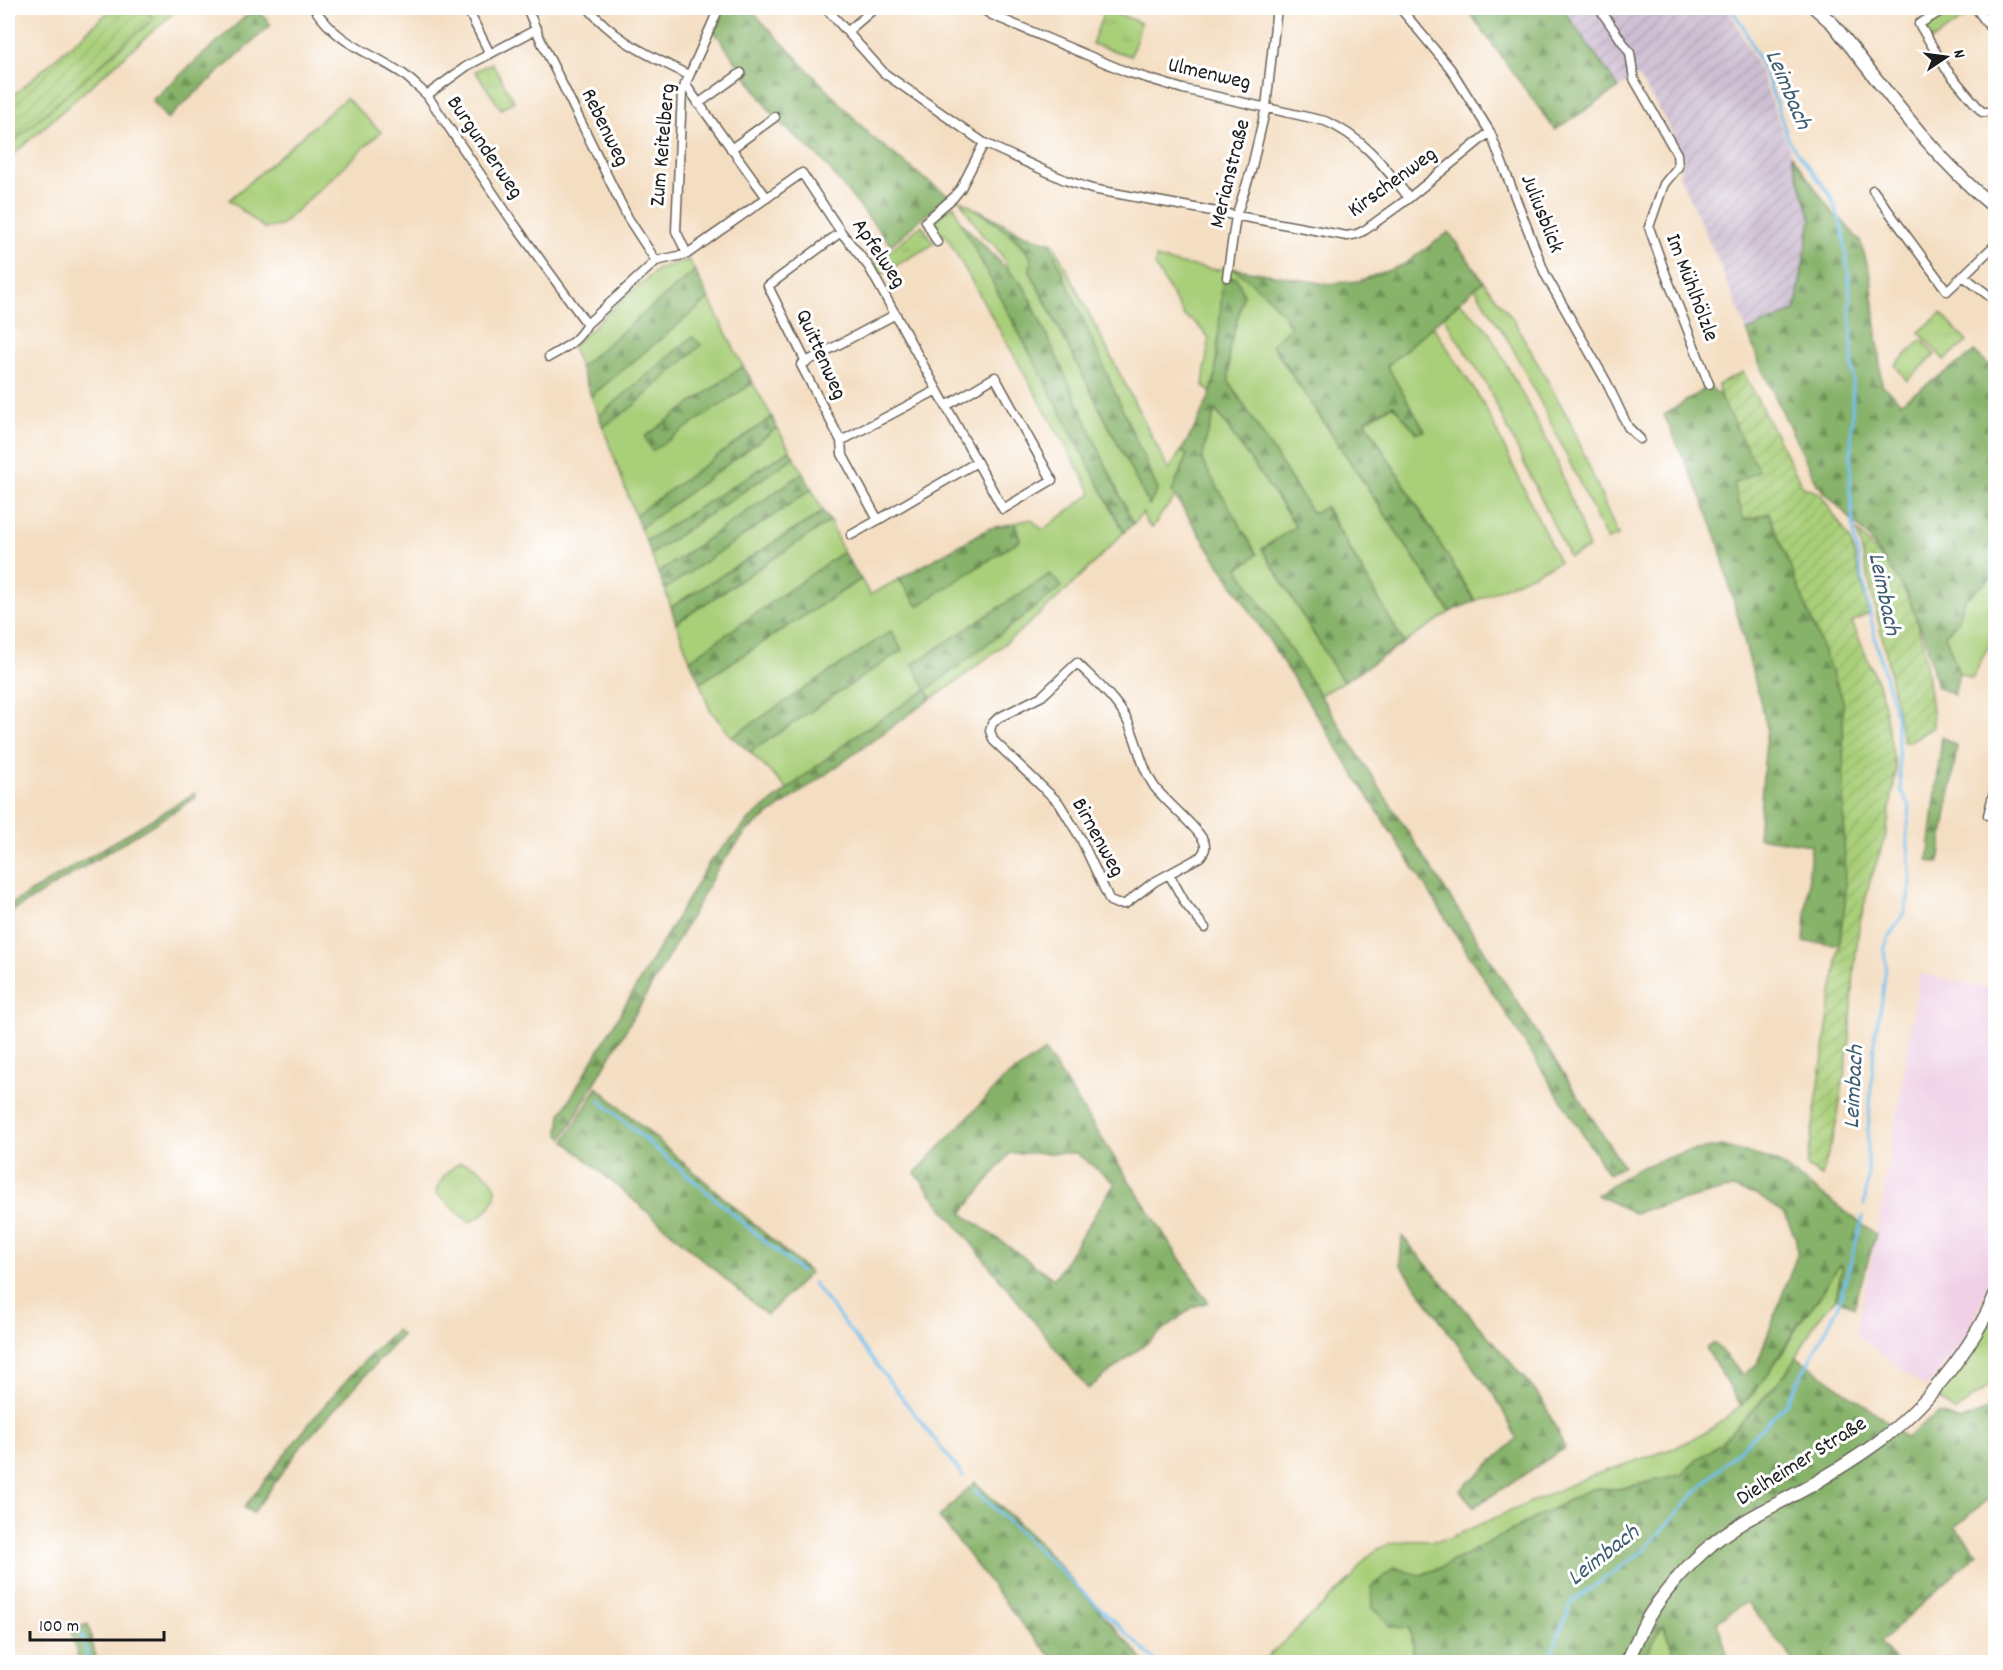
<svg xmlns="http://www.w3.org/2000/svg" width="2003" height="1670" font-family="Dekko,sans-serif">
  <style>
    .built { fill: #efd0e6 }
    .industrial { fill: url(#industrial-furrows) }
    .grass { fill: #a9cf79; stroke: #62764a; stroke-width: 1.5 }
    .forest { fill: url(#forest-firs); stroke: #516742; stroke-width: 1.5; fill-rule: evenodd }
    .park { fill: url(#park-tufts); stroke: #62764a; stroke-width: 1.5 }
    .garden { fill: url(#garden-furrows); stroke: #62764a; stroke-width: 1.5 }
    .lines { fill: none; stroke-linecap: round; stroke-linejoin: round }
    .stream { stroke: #73bfed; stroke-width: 3 }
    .minor-casing { stroke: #686056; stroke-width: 11 }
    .secondary-casing { stroke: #686056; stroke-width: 15 }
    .minor { stroke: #fff; stroke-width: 8 }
    .secondary { stroke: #fff; stroke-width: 12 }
    .labels { text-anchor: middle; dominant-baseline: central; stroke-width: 6; stroke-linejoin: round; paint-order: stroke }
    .street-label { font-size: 22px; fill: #1c1c1c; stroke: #fff }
    .water-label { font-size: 24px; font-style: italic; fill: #3f5d70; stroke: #fff }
  </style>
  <defs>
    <pattern id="industrial-furrows" width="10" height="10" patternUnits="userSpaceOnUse" patternTransform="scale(1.5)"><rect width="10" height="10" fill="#cdbed2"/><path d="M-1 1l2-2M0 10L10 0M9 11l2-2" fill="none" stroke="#afa3b4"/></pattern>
    <pattern id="forest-firs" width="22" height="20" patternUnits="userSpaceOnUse" patternTransform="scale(1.5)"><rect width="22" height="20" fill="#86b269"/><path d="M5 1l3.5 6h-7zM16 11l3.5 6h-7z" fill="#6d9056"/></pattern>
    <pattern id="park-tufts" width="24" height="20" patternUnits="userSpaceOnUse" patternTransform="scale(1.5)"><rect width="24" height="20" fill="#a9cf79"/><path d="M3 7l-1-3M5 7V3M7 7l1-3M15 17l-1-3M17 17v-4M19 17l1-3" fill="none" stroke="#91b168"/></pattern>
    <pattern id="garden-furrows" width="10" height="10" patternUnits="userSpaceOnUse" patternTransform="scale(1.5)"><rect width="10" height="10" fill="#a9cf79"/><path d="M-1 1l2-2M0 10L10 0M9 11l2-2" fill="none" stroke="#91b168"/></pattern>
  </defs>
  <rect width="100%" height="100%" fill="#fff"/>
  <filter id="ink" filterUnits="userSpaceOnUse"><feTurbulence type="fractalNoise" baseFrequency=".0167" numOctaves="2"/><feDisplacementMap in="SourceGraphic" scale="12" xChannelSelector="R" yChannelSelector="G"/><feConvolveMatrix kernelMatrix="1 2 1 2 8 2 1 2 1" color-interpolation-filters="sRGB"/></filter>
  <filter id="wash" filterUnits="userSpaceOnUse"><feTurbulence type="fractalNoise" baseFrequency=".008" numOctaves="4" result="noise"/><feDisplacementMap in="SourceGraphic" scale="24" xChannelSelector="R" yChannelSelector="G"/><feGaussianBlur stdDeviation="1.35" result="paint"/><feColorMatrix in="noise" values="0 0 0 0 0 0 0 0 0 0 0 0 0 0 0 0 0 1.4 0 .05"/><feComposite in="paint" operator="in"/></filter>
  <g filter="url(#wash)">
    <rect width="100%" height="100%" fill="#f4dec2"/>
    <!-- built -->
    <path class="built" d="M1920,974L1995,990L1996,1259L1987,1288L1966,1338L1926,1388L1856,1335L1879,1222Z"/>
    <!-- industrial -->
    <path class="industrial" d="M1562,8H1728L1760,71L1791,154L1811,219L1795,311L1747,331L1716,256L1679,175L1684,158L1662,114L1638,76L1619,88Z"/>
    <!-- grass -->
    <path class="grass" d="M143,8H179L8,159V146L153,18Z
      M346,98L381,132L280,226L264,228L229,200Z
      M960,200C984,213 1016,235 1031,258L1030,272L1149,505L1157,490L1049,242L1053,243L1169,470L1181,451L1187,455L1172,492L1176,496L1162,513L1152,528L1146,522L1143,513L1133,524L1025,288L1009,271L1003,257L995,246L982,235Z
      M954,205L960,221L1124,532C1081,578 1035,621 984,660C967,673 951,687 932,698L926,691L856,735L788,790L750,752L902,650L891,631L732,737L710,710L700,683L861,579L870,595L899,579L918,605L1020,540L1015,523L1031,519L1043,530L1092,493L945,234L939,237L932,225L938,217Z
      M1156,258L1170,262L1217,270C1222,268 1226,266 1232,268C1252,276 1280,308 1291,326L1272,345L1450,612L1404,643L1326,507L1313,514L1229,382V350L1240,310L1215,376L1211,393L1203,386L1209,338L1196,323L1185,317L1155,266Z
      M689,260L695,271L580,367L572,347L601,319L659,268Z
      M1483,281L1513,319L1571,423L1618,536L1607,540L1547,415L1511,345L1475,288Z
      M709,299L743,366L645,437L652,450L753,383L772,417L635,515L603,427L632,407L700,344L692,337L599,416L591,396Z
      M1460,302L1488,330L1554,454L1589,548L1569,557L1486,383L1443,317Z
      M1433,326L1483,403L1559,562L1475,601L1365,420L1393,405L1417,433L1387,366Z
      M1922,340L1935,355L1907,381L1895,365Z
      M1215,409L1296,526L1262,549L1343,682L1318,696L1238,568L1250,561L1202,461L1206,439Z
      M777,428L790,450L646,541L640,528Z
      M794,457L803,473L658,573L651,554Z
      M812,489L823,512L671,607L665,589Z
      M830,521L843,552L690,660L676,623Z
      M1995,575V649L1988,647L1972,679L1959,673L1945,635L1959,619L1964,600Z
      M460,1163C474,1163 492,1175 496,1189C496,1204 483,1217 469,1222L436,1193C438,1181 450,1168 460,1163Z
      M1840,1264L1842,1269L1836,1298L1816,1322L1790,1368L1756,1407L1720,1444L1698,1459L1681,1475L1618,1489L1592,1488L1440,1568L1418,1576L1395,1568L1413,1645V1662H1262L1353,1577C1363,1556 1382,1542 1406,1541C1424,1539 1430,1544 1449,1538L1588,1477L1677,1447L1711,1429L1741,1406L1753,1394L1785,1349L1799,1323L1818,1299Z
      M1995,1313V1381L1955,1412L1935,1395Z
      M1663,1625L1678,1662H1642Z"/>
    <!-- forest -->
    <path class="forest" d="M255,8H257L271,25L167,119L152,100Z
      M721,8H749L870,135L925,179L951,197L921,219L891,245L821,159L775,118L712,28Z
      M1466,8H1562L1619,88L1555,130Z
      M1791,154L1834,215L1840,218L1860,241L1871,276L1882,385L1901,402L1975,352L1995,370V575L1964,600L1959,619L1945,635L1959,673L1954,695L1937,687L1926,641L1906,592L1869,538L1817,484L1760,365L1747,331L1795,311L1811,219Z
      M977,209L1023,234L1049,242L1158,490L1149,505L1030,271L1031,258L1023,245Z
      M960,221L1025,288L1133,524L1124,532Z
      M1449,232L1483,281L1387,366L1425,431L1417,433L1393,405L1365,421L1475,601L1450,612L1272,344L1291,326C1276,302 1255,284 1232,268L1326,284L1359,281L1403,265Z
      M695,271L709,299L591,396L580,367Z
      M1223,277H1236L1244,294L1229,350V382L1313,514L1325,507L1404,643L1343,682L1262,549L1296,526L1216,410L1206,439L1202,461L1257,554L1250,561L1238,568L1623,1166L1608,1174L1267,637L1172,492L1187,455L1181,451L1193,431L1211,393L1215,376Z
      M692,337L701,345L632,407L603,427L599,416Z
      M743,366L753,383L652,451L645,437Z
      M1709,386L1720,396L1759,471L1744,520L1769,513L1843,700L1845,904L1839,944L1804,942L1811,845L1758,837L1767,727L1717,538L1703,501L1664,415Z
      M772,417L777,428L640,528L635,515Z
      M790,450L794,457L651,554L646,541Z
      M803,473L812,489L665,589L658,573Z
      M823,512L830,521L676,623L671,607Z
      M1015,523L1020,540L918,606L899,579L990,528Z
      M843,552L861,579L700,683L690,660Z
      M1050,574L1062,587L927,690L932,698L748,830L719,866L682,933L563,1138L559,1133L561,1114L709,863L750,819L856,735L926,690L913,664Z
      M891,631L902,650L750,752L732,737Z
      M1942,737L1957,746L1939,863L1928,861Z
      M195,793L196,798L8,914V906Z
      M1045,1051L1208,1302L1193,1307L1088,1389L915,1173L1004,1079ZM1010,1153H1076L1115,1183L1054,1279L962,1213Z
      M597,1087L810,1273L767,1315L565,1141Z
      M1722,1146L1776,1161L1876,1234L1854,1307L1836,1298L1842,1269L1840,1264L1818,1299L1799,1323L1769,1373L1741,1406L1706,1348L1714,1343L1743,1375L1757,1364L1797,1255L1796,1239L1785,1215L1759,1196L1732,1188L1634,1213L1597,1195L1634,1170L1684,1152Z
      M1402,1236L1542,1399L1565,1448L1474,1507L1460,1490L1517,1439L1498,1401L1400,1264Z
      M396,1330L402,1335L302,1445L253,1513L244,1508C291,1446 338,1383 396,1330Z
      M1796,1356L1876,1413L1906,1438L1938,1413L1960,1421L1995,1407V1493L1955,1527L1978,1553L1880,1642L1896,1662H1795L1747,1602L1717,1622L1730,1662H1678L1663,1625L1642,1662H1626L1619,1658L1617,1662H1413V1645L1409,1628L1392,1627L1373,1609L1372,1586L1395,1567L1418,1576L1440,1568L1592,1488L1618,1489L1681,1475L1698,1459L1720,1444L1756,1407L1790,1368Z
      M975,1482L1038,1542L1145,1662H1057L1055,1660L1024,1627L939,1517Z
      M88,1624L97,1662H79L71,1630Z"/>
    <!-- park -->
    <path class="park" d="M1952,8H1972L1975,11L1932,40L1926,30L1930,22Z
      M1105,9L1141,23L1131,56L1092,44Z
      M492,63L514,101L501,109L475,71Z
      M922,225L934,244L881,274L874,263Z
      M1941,313L1967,342L1944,360L1919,332Z"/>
    <!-- garden -->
    <path class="garden" d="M113,8H143L154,18L8,146V100Z
      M1743,372L1803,487L1820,493L1851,541L1869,613L1852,622L1881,691L1896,770L1886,835L1870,881L1859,926L1854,970L1850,1038L1837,1121L1822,1176L1807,1167L1845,904L1843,700L1769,513L1744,520L1733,484L1759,471L1720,396L1718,385Z
      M1857,531C1872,547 1887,563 1899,581C1926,624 1927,677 1934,727L1910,741L1903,742L1885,649Z"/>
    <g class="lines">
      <!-- stream -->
      <path class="stream" d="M1731,8L1744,28L1768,80L1789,141L1831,196L1843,230L1849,279L1853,380L1850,491L1855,542L1876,642L1896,716L1901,790L1910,807L1907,833L1911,884L1905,911L1889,937L1884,950L1886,965L1882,1001L1875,1033L1868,1132V1179L1864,1205
        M599,1100L801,1272
        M813,1283L963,1476
        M975,1490L1157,1662
        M82,1634L89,1662
        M1548,1662L1572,1602L1643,1551L1695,1493L1786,1404L1838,1307L1863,1217"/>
    </g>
  </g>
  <g filter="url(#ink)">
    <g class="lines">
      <!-- minor casing -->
      <g class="minor-casing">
        <path id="minor" d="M314,8C340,46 367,50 403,74C411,80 419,88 427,95
          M467,8L490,54
          M527,8L542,43L628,218L656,261
          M588,8C618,43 648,54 688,75
          M826,8L884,73L984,143L1065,180L1092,189L1347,236L1357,234L1365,230L1409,198L1490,132
          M981,8L992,15L1127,72L1183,89L1325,121C1363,137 1384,166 1409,198
          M1400,8L1450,68L1490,132L1545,274L1606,381L1628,427L1640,439
          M1599,8L1630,53L1634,79L1677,154L1678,167L1664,184L1649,227L1664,270L1709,384
          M1946,8L1919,24L1946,69L1982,112H1990L1996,117
          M1976,8L1996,36
          M537,29L467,66L427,95L512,221L587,324
          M848,31L875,8
          M685,84L767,198
          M698,104L741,73
          M731,149L775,117
          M1873,190L1947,291L1996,244
          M841,232L768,286L806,362L801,365L841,441L842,454L878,520L977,462
          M937,242L926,221L953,198L961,188L984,143
          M687,254L676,231L682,92L719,8
          M656,261L687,254L802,173L841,232L869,267L1003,509L1052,480L995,377L946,406
          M1963,276L1996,301
          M1227,277L1236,216L1251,171L1266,107L1277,8
          M549,357C565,348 578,341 587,324L656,261
          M806,362L896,314
          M841,441L937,390
          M851,535L878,520
          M1077,663C1094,680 1114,697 1126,718C1138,740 1140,766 1154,786C1163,800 1204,832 1205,845C1206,850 1203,853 1200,857L1154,882L1125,904H1117L1110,901L1081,839L1059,803L994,741L990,731L992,724L998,718L1042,696Z
          M1996,784L1988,815L1996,817
          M1169,874L1185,903L1205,928"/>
      </g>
      <!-- secondary casing -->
      <g class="secondary-casing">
        <path id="secondary" d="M1815,8L1833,24C1886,90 1930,154 1996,209
          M1627,1662C1633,1649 1639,1635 1646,1621C1661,1595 1688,1564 1711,1545C1742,1518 1782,1503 1817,1482C1836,1470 1856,1458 1874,1445C1923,1410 1973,1349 1996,1293"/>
      </g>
      <!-- minor -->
      <use href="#minor" class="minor"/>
      <!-- secondary -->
      <use href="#secondary" class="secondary"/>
    </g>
  </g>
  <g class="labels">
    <!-- street labels -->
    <g class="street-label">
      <text transform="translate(1209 75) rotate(13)">Ulmenweg</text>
      <text transform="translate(604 128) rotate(64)">Rebenweg</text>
      <text transform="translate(664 145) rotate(-85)">Zum Keitelberg</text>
      <text transform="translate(484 148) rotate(56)">Burgunderweg</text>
      <text transform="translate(1231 174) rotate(-76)">Merianstraße</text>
      <text transform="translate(1393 183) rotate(-36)">Kirschenweg</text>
      <text transform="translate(1541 214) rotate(68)">Juliusblick</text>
      <text transform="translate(878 254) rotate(56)">Apfelweg</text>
      <text transform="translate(1691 288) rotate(69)">Im Mühlhölzle</text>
      <text transform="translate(820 355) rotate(66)">Quittenweg</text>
      <text transform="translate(1097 838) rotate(61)">Birnenweg</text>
      <text transform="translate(1802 1462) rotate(-32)">Dielheimer Straße</text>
    </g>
    <!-- water labels -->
    <g class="water-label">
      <text transform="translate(1787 90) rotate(67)">Leimbach</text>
      <text transform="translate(1883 594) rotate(78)">Leimbach</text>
      <text transform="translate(1855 1087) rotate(-87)">Leimbach</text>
      <text transform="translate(1604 1556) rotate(-38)">Leimbach</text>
    </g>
  </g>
  <!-- margin -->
  <rect width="2003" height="1670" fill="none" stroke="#fff" stroke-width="30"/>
  <!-- north arrow -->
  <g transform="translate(1946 57) rotate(77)" stroke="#ffffff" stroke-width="4.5" paint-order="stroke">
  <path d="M0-4.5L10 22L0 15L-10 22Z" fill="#1c1c1c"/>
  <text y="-9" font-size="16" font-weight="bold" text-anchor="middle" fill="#1c1c1c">N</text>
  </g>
  <!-- scale -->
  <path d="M30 1631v9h134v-9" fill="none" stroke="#1c1c1c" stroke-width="3"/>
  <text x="39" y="1631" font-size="18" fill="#1c1c1c" stroke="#ffffff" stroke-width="4.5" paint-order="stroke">100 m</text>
</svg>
